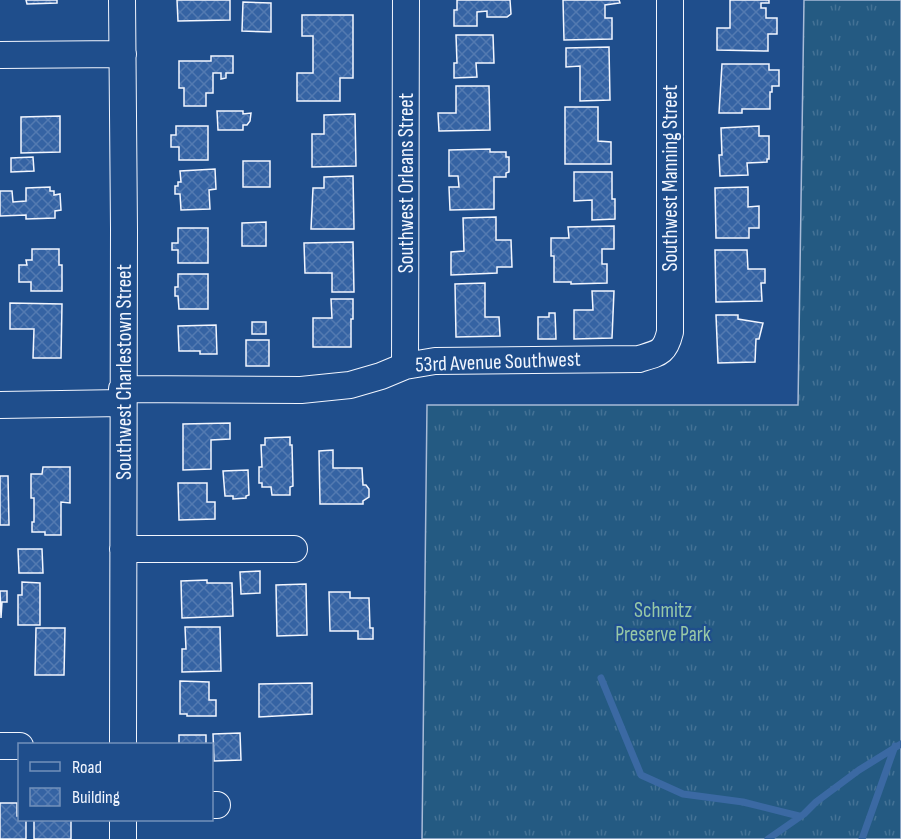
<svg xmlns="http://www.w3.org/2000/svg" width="901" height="839" font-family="'Sofia Sans Condensed',sans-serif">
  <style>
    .grass { fill: url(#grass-tufts); stroke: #a8bbd7; stroke-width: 1.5 }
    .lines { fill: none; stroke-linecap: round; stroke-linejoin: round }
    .stream { stroke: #3b69a3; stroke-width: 7 }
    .building { fill: url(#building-cross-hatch); stroke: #f2f6ff; stroke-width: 1.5 }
    .minor-casing { stroke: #f2f6ff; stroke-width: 28 }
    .minor { stroke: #1f4e8c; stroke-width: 26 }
    .labels { text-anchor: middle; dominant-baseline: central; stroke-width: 4.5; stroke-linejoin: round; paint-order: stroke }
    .street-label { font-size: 21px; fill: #f2f6ff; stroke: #1f4e8c }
    .park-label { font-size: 21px; fill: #97c8a6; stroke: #1f4e8c }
  </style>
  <defs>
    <pattern id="grass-tufts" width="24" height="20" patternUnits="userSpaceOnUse" patternTransform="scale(1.5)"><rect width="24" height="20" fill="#245a82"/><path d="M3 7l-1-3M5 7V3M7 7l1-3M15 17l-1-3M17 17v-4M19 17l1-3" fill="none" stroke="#447295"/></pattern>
    <pattern id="building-cross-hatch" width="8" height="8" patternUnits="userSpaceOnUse" patternTransform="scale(1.5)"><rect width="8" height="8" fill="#3563a3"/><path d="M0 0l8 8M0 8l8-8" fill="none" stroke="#537ab1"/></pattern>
  </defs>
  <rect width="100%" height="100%" fill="#1f4e8c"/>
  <!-- grass -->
  <path class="grass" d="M804,0H901V839H422L427,405H798Z"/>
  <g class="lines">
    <!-- stream -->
    <path class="stream" d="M601,678L641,775L683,794L743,802L799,816
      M768,839L804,814L816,802L859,770L901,744
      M862,839L895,746"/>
  </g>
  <!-- building -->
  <path class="building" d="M26,0H57V3L27,4Z
    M177,0H230V20L178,21Z
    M457,0H510L511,14L507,17H487V11L477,12V26H454V10H457Z
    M563,0H619L620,3L605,5V18H612V39L564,40Z
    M730,0H769V3H761V8H766V18H777V34H768V51L717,50V28H730Z
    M243,2L271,3V32L242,31Z
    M302,15H353V78H340V101H297V73H313V36H302Z
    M456,35H493L494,63H476L477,77L454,78V63H457Z
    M609,47L610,100L580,101V66L566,67V48Z
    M211,56H233V73H226V78L221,79V73H213V93H206V106H184V88H179V61H211Z
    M722,64H769V70H779V86H772V92H770V109H742V113H719Z
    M456,86H489L490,130L439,131L438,113H456Z
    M565,107H598V141L611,142V164H565Z
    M217,111H243V114L251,113L250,121L247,125H243V130H218Z
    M355,114L356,166L312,167V134H324V115Z
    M60,116V152L21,153V117Z
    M176,126H208V160H179V147H171V135H176Z
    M759,126V136H769V159H767V162L747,163L748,175L720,176L719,155H722L721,128Z
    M490,149V152H506V157H509V172L506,173V177H494V209L450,210L449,187H459L458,176H449V150Z
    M33,157L34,171L11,172V158Z
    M243,161H270V187H243Z
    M215,169L216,189L209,190L210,209L181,210L180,194H175V186H178V182H181L180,171Z
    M574,172H612V199H615V219L592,220V200L574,201Z
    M353,176L354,229H311L313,188H324V177Z
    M50,187V191H54V195L60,194L61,210L55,211V218L26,219V215L0,216V191H12L13,202L26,201V188Z
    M748,187V207L759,206V228H749V238H716L715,188Z
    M496,217V240H511L512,267H497V273L451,275V252L464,251L463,218Z
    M266,222V246H242V223Z
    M614,226V249H602V264H607V283L571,284V282H554V256H551V238H569L568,227Z
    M178,228H208V263H178V250H172V243H178Z
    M353,242L354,292H332V273H305L304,243Z
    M32,249H59V265H62V291H31V282H19V265H27L26,260H32Z
    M715,250H747L748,269H765V283H761L762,301L716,302Z
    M178,274H208V309H179L178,296H175V287H178Z
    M485,283V317H499L500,336L456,337L455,284Z
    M592,291H614L612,338L574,339V310H593Z
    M331,299H353V319H351V347H313V318H332Z
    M10,303L62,304L61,358H33L34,329H10Z
    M549,313H555L556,339H538V317H549Z
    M716,315H738V319L763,323L759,339H756L755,362L718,363Z
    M252,322H266V334H252Z
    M216,325L217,354H200V351H179L178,326Z
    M246,340H269V366H246Z
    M230,423V439L211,440V469L183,470V424Z
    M290,437V445H292L293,486L290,487V495H272L271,487H262V483H259V467H262L261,445H265V438Z
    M333,450V468H362L363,485H366L369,489V497L363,501V504H320L319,451Z
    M43,467H70V503L61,502V535H45V532H32V522H34V498H31V474H42Z
    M248,470L249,495L246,496V498L233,499V496H225L223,471Z
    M0,476H8L9,525H0Z
    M178,483H207V502H215V519L179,520Z
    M18,549H42L43,573H19Z
    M260,571V593L241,594L240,572Z
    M207,580V583H232L233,616L182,618L181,581Z
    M22,582L40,583V625H18V595H22Z
    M306,584L307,635L277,636L276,585Z
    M0,591H7V602H2L1,618Z
    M329,592H350V598H369L370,628H373V639H358V631H330Z
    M185,627H220L221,671L182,672V649H186Z
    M36,628H65L64,675H35Z
    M180,681L209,682V700H216V716H187V714H180Z
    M312,683V714L259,717V684Z
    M240,733L241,760L214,761L213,734Z
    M179,735H206V744H179Z
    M0,803H17V816H20V820H26V839H0Z
    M34,820H71V839H34Z"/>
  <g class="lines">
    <!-- minor casing -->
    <g class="minor-casing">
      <path id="minor" d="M122,0L124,229L123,744
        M0,55L123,54
        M405,366L406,0
        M122,389L301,390L350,385L381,376L405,366L435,361L639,359C659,353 665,353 670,332V0
        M0,405L122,403
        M123,549H294
        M0,746H20
        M212,805H217
        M123,839V820"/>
    </g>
    <!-- minor -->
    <use href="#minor" class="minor"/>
  </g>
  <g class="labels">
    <!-- street labels -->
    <g class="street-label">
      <text transform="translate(670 178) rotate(-90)">Southwest Manning Street</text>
      <text transform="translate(406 183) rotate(-90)">Southwest Orleans Street</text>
      <text transform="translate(498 362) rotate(-2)">53rd Avenue Southwest</text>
      <text transform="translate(124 372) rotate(-90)">Southwest Charlestown Street</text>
    </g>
    <!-- park labels -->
    <g class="park-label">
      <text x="663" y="610">Schmitz<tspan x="663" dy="24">Preserve Park</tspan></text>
    </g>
  </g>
  <!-- legend -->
  <rect x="18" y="743" width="195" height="78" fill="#1f4e8c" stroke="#7391ba" stroke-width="1.5"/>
  <rect x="30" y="762" width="30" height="9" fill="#1f4e8c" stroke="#7391ba" stroke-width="1.5"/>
  <text x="72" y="773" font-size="18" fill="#f2f6ff">Road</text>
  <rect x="30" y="788" width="30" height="18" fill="url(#building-cross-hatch)" stroke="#7391ba" stroke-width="1.5"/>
  <text x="72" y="803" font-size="18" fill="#f2f6ff">Building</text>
</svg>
